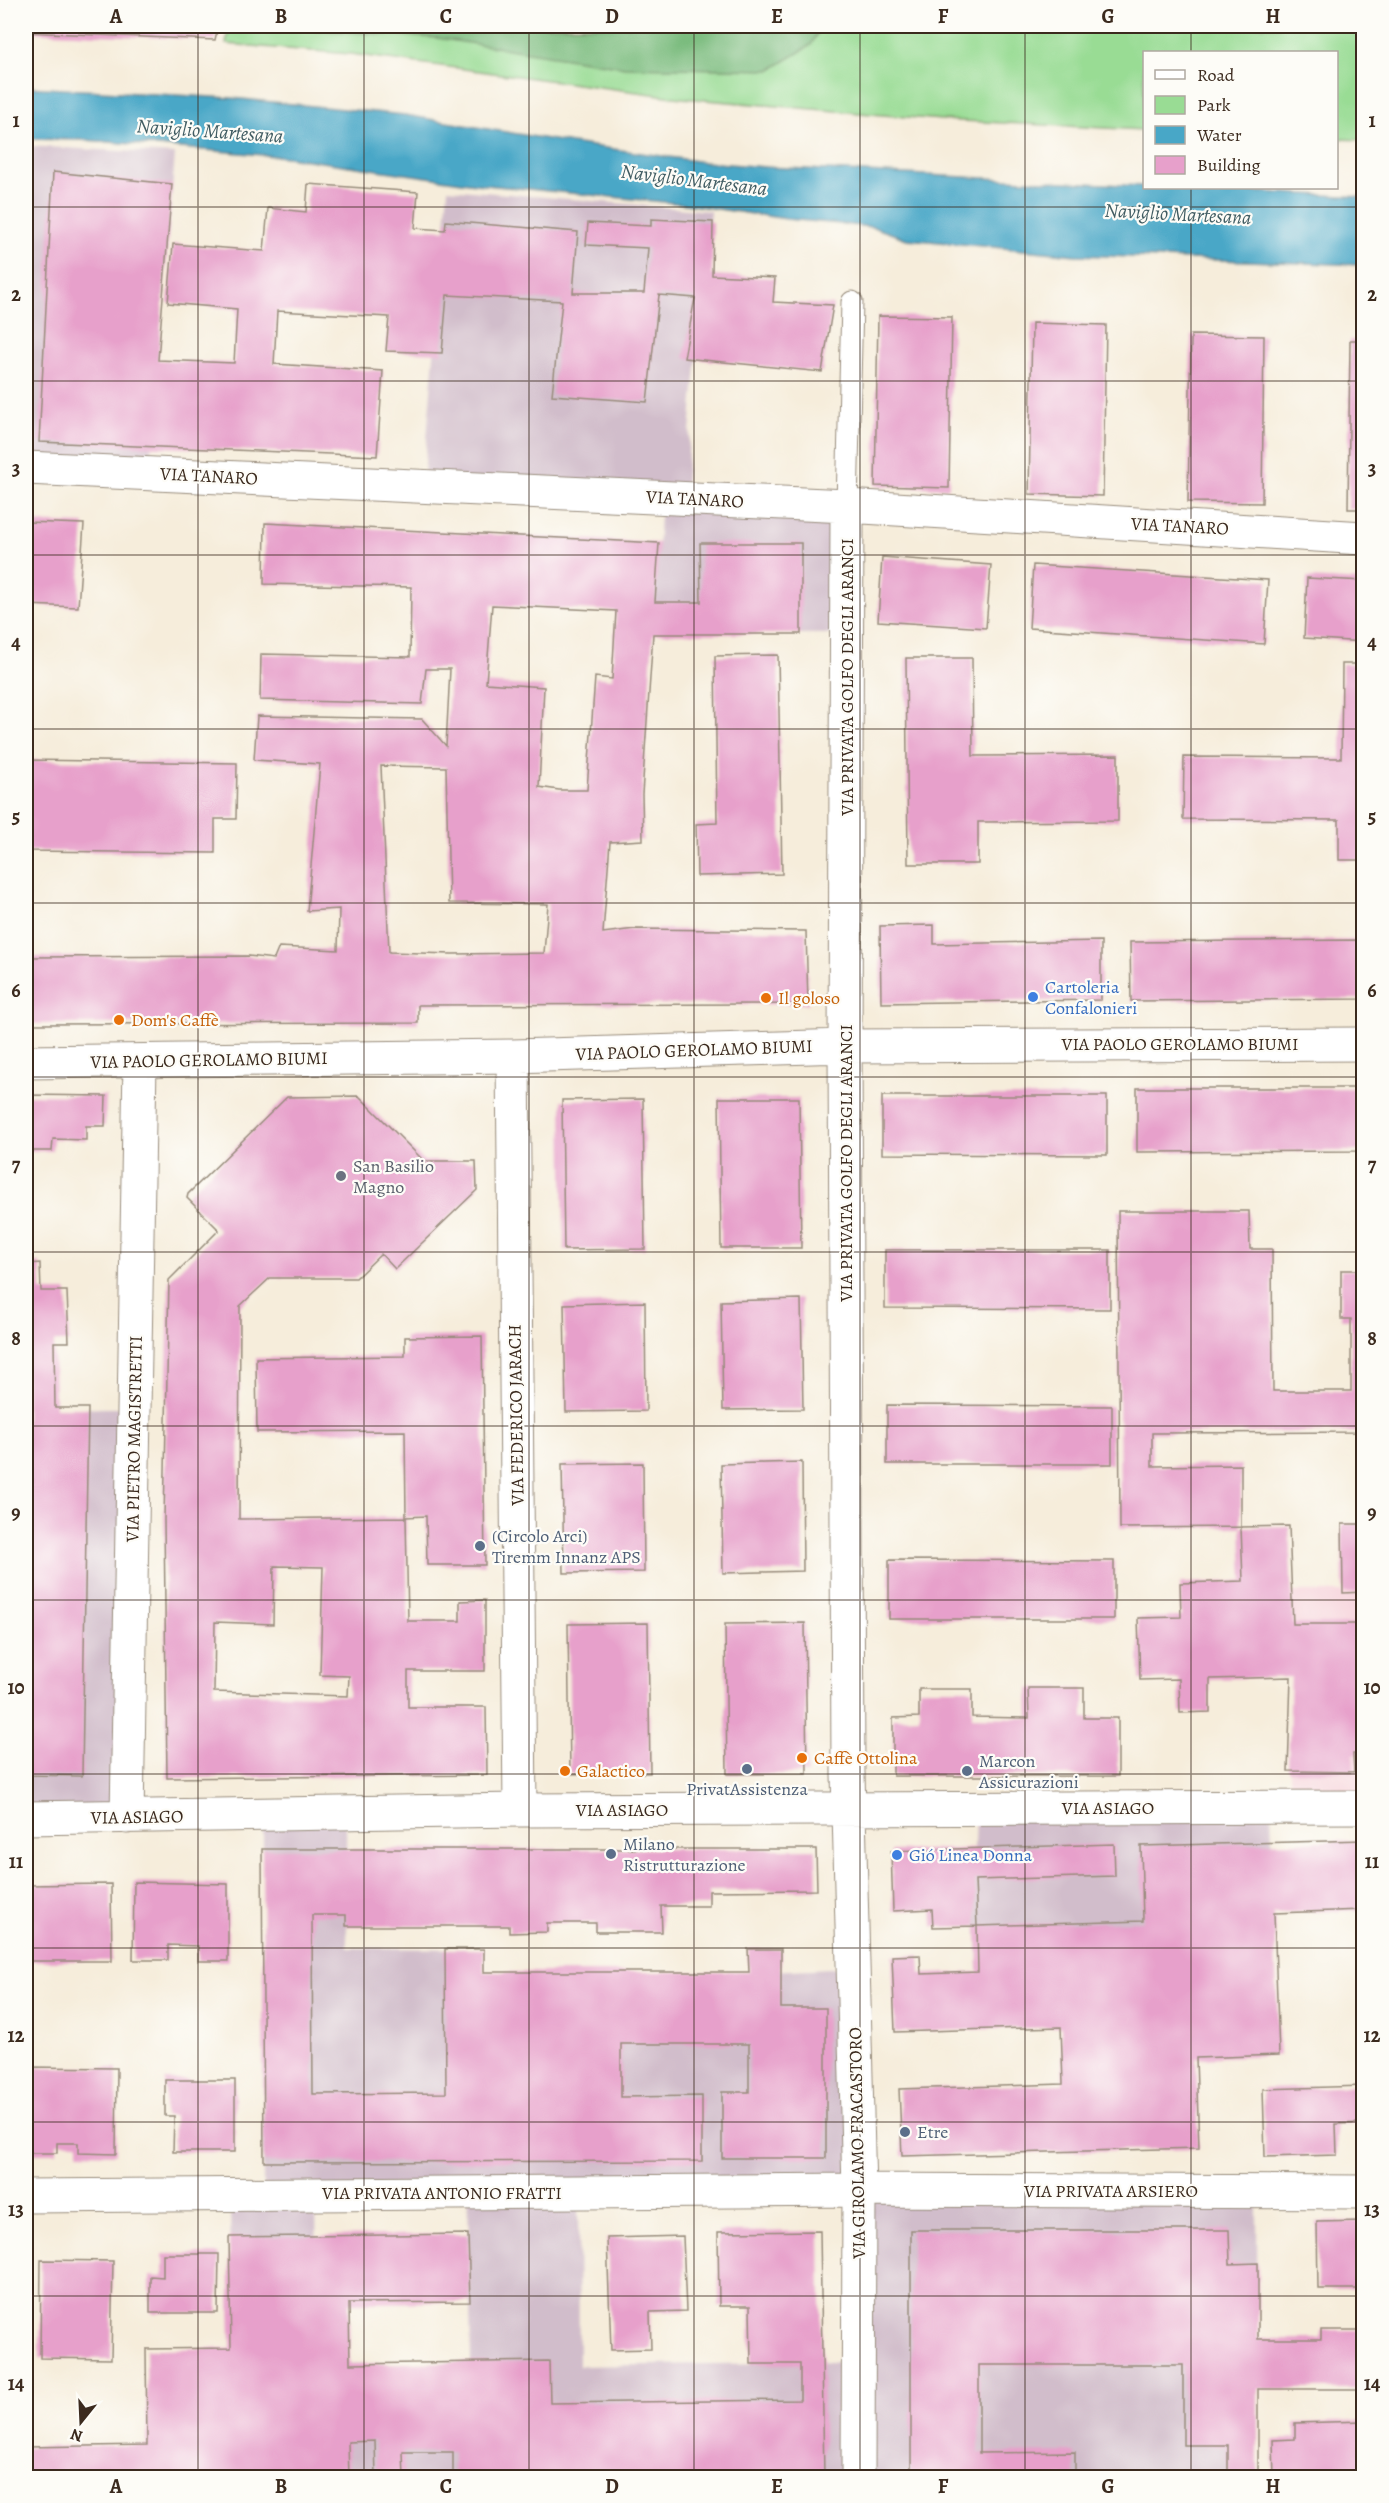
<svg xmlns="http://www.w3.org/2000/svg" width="1389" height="2503" font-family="Alegreya,serif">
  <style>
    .built { fill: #f6cfd9 }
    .industrial { fill: #d1bdcb; fill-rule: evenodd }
    .green { fill: #99dc94; stroke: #6a8359; stroke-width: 1.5 }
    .forest { fill: #7abc7e; stroke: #5a734e; stroke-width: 1.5 }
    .water { fill: #48a7c7; stroke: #426872; stroke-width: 1.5 }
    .building { fill: #e7a0cb; fill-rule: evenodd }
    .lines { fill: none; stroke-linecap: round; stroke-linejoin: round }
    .service-casing { stroke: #988c7c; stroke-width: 23 }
    .minor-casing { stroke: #988c7c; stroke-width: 35 }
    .service { stroke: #fff; stroke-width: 21 }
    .minor { stroke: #fff; stroke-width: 33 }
    .grid { fill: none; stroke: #3b2a1e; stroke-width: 1.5; stroke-opacity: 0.55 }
    .shop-dot { fill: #3f7fe0; stroke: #fdfcf7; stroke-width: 2 }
    .food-dot { fill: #e8710a; stroke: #fdfcf7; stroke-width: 2 }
    .worship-dot { fill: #6b7280; stroke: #fdfcf7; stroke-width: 2 }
    .service-dot { fill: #5c6f8a; stroke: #fdfcf7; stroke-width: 2 }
    .labels { text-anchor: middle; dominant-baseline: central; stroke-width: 4.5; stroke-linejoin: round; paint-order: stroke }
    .street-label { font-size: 18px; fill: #3b2a1e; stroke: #fdfcf7 }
    .shop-label { font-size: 18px; fill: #366cbe; stroke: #fdfcf7; text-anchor: start }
    .food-label { font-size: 18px; fill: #c56008; stroke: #fdfcf7; text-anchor: start }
    .worship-label { font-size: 18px; fill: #5b616d; stroke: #fdfcf7; text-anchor: start }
    .service-label { font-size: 18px; fill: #4e5e75; stroke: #fdfcf7; text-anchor: start }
    .water-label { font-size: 20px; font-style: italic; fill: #405c62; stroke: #fdfcf7 }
    .neatline { fill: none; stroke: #3b2a1e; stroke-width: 2 }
    .grid-label { font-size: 20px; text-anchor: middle; font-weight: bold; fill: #3b2a1e }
  </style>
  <rect width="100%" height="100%" fill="#fdfcf7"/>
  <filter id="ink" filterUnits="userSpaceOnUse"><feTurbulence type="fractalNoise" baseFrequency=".0167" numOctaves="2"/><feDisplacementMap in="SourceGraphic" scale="12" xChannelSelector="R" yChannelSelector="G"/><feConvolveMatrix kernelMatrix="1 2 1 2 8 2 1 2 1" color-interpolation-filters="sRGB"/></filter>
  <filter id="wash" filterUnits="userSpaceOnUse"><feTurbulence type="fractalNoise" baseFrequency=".008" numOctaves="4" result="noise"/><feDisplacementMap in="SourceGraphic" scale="24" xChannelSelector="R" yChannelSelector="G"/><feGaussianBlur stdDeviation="1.35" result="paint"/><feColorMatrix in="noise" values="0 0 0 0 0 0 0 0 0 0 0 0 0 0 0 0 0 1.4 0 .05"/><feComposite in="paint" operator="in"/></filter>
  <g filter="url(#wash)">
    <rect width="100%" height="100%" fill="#f6eddb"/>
    <!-- built -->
    <path class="built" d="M1291,1592H1363V1807H1290Z"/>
    <!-- industrial -->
    <path class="industrial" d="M26,146L175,154L149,474L26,468Z
      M448,189L710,211L684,498L847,506L846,634H653L661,498L423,486Z
      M26,1408H134L127,1817L26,1818Z
      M1271,1807L1272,1843L980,2029L974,1848L975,1808Z
      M346,1813L347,1948L484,1949V1972H749L853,1967L859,2190L1257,2191L1258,2477H233L230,2194H263V1814ZM859,2190L858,2362L579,2366L578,2192ZM468,2193L471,2362L318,2364L316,2194Z"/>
    <!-- green -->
    <path class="green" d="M229,26H1363V140L1337,139L1336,52H1144V130L942,120L682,98L351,54L226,44Z"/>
    <!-- forest -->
    <path class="forest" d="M265,26H821L811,45L770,70L625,67L437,38Z"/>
    <!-- water -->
    <path class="water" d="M26,87L231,98L405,115L578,144L704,162L766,167L1363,197V265L1076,255L907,239L873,227L787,219L685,204L476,184L287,157L85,140L26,139Z"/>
    <g id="blocks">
      <!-- building -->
      <path class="building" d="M26,26H218L215,40L26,32Z
        M53,172L172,184L158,360L234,363L237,309L168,303L173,244L264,251L268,208L306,212L308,184L418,192L415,228L445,230L446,221L578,232L573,293H644L648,248L586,245L588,223L651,226V219L713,222L712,275L775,278L773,302L833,305L822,372L684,358L695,298L659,295L647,402L552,395L562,301L447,295L442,353L386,351L389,317L277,311L274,364L383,371L377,456L39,442Z
        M878,316L952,317L949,488L875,486Z
        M1032,323L1106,325L1103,496L1029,494Z
        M1191,335L1264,336L1262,503L1188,502Z
        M1350,340H1364V509H1348Z
        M26,522L84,524L78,607L26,605Z
        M265,523L659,543L655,602H701L700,543H801V634H653L642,794L643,840L610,842L603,933L635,929L806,931L808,1004L418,1005V1023L26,1024V957L249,956L274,959L279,947L338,950L339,909L307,911L320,764L254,760L257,716L422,719L446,746L450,669H426L422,704L260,700L261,654L410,657L411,587L264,584ZM492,605L616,611L612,679L595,677L587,790H559L539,787L544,687L486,683ZM381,766L446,767L449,903L548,904L544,953L452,954L389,952Z
        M882,557L991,565L986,628L878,621Z
        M1033,565L1268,580L1264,644L1029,628Z
        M1307,578L1364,581V642L1304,638Z
        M778,655L782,874L697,876L696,824L717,823L715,656Z
        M906,658H972L973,756L1118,755V821L978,822V864H908Z
        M1342,664H1364V860H1339V820L1183,819L1184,757L1341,758Z
        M26,760L237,763L236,819H215V853L26,851Z
        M934,925V944L1101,941V1000L881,1003L880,926Z
        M1364,940V999L1131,1001L1130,942Z
        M1137,1088H1364V1151L1137,1152Z
        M26,1095L106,1096L105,1126H86V1140L53,1139L52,1151H26Z
        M359,1096L424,1161H476L477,1190L395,1269L381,1254L356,1278H270L240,1306L239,1519L406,1517L408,1621H460V1601L485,1600V1671H408V1707H486L487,1775L167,1778L164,1519L169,1280L219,1230L187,1198L188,1194L287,1097ZM274,1566L323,1567L320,1675L349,1676L348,1696L214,1692L215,1622L273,1624Z
        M882,1096H1107V1155L882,1154Z
        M719,1098H799L801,1248H721Z
        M643,1099L645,1249L564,1250L562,1100Z
        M1118,1211H1249L1250,1249H1272L1273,1391H1351V1319H1341V1270H1364V1432L1152,1433V1466L1241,1465V1527L1120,1528Z
        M26,1239H27L28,1264L40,1263L41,1291H67L69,1342H54L55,1408H88L82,1776L26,1775Z
        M885,1250H1110V1309L885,1308Z
        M801,1299L803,1409L723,1410L721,1301Z
        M645,1302L646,1411L566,1412L564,1304Z
        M482,1336L485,1565H427L426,1516L406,1517L405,1431L257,1432L256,1358L405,1356V1337Z
        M887,1405L1112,1406V1464H887Z
        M802,1462L803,1571L723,1573L721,1464Z
        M643,1463L644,1572L564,1573L562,1464Z
        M1342,1524H1364V1592L1343,1593Z
        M1289,1526L1293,1624H1364V1754H1353L1354,1772L1288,1771L1291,1677L1210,1679V1712L1180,1713L1179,1679L1140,1680L1138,1618L1181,1617L1180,1583L1243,1581L1241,1527Z
        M889,1560L1114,1561V1619H889Z
        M648,1623L650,1773L570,1774L568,1624Z
        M805,1623L807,1774H727L725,1624Z
        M1028,1688H1084V1718H1118V1776H893V1718L919,1717V1689H972V1717L1029,1718Z
        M1364,1840V1910L1274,1913L1279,2055L1196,2058L1199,2148L902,2156L899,2089L1063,2084L1061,2027L895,2032L892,1956L920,1955L921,1974L978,1972L977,1926L933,1927L932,1909L893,1911L891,1851L1114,1844L1115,1876L975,1880L977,1926L1143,1921L1141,1846Z
        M262,1849H816L817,1890L709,1891V1906H661L662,1932H596V1923H547V1932L509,1933V1926H346V1915H312L313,2094L446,2093L445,1949H484V1972H749L748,1949H781V2008H826V2158H722V2092H749V2044H621V2097L702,2096V2161L264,2162Z
        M134,1882L228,1884V1961H198V1946L168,1945V1960H133Z
        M111,1884L112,1961H26V1885Z
        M26,2067L117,2068L116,2154L78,2153V2143H57V2153H26Z
        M165,2080H235V2152H173L174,2116H165Z
        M1364,2086V2123L1336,2124L1337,2155L1265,2157L1263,2089Z
        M1364,2221V2289H1318L1317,2222Z
        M911,2230H1229L1230,2264L1258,2263V2339H1321V2330H1364V2389H1258V2478H1228V2445H1183V2365H979V2453L1075,2452V2478H911Z
        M820,2231L824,2478H453V2452H403L404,2478H376L375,2441L348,2442L349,2478H26V2447L147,2445L146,2349L231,2348L229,2237L468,2234L470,2302L349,2303L350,2364L549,2361L550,2403L800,2400V2364H751L750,2306H719L718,2232Z
        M683,2236L686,2311L650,2312L651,2349L611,2350L607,2238Z
        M163,2254H219L218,2313H150V2276L163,2277Z
        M41,2260L113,2261L111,2359L40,2358Z
        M1364,2421V2478H1274L1273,2440L1295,2439V2423Z"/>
    </g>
  </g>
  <g filter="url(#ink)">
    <use href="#blocks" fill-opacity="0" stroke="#988c7c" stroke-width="1.5"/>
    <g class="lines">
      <!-- service casing -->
      <g class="service-casing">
        <path id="service" d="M847,506L852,302"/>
      </g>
      <!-- minor casing -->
      <g class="minor-casing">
        <path id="minor" d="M26,468L847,506L1364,538
          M847,506L845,1046L848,1774L859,2190L858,2478
          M513,1056L520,1810
          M26,1062L513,1056L845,1046L1364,1044
          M127,1817L140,1062
          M26,1818L520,1810L1364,1807
          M26,2196L859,2190L1364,2192"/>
      </g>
      <!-- service -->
      <use href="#service" class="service"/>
      <!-- minor -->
      <use href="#minor" class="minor"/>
    </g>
  </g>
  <!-- grid -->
  <path class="grid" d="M198,26V2478M364,26V2478M529,26V2478M694,26V2478M860,26V2478M1025,26V2478M1191,26V52M1191,188V2478M26,207H1364M26,381H1364M26,555H1364M26,729H1364M26,903H1364M26,1077H1364M26,1252H1364M26,1426H1364M26,1600H1364M26,1774H1364M26,1948H1364M26,2122H1364M26,2296H1364"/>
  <!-- markers -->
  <g class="shop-dot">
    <circle cx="1033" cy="997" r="6"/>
    <circle cx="897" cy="1855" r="6"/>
  </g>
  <g class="food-dot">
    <circle cx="766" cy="998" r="6"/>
    <circle cx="119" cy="1020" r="6"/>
    <circle cx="802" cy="1758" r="6"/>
    <circle cx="565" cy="1771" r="6"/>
  </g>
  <circle class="worship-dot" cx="341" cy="1176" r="6"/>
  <g class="service-dot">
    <circle cx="480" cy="1546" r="6"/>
    <circle cx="747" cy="1769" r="6"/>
    <circle cx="967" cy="1771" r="6"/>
    <circle cx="611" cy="1854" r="6"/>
    <circle cx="905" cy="2132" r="6"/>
  </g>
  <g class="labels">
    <!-- street labels -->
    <g class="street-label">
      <text transform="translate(209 476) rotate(3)">VIA TANARO</text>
      <text transform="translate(695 499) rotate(3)">VIA TANARO</text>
      <text transform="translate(1180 526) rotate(3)">VIA TANARO</text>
      <text transform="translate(847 677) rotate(-90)">VIA PRIVATA GOLFO DEGLI ARANCI</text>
      <text x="1180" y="1044">VIA PAOLO GEROLAMO BIUMI</text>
      <text transform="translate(694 1050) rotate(-2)">VIA PAOLO GEROLAMO BIUMI</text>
      <text transform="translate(209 1060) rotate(-1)">VIA PAOLO GEROLAMO BIUMI</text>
      <text transform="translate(846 1163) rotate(-90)">VIA PRIVATA GOLFO DEGLI ARANCI</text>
      <text transform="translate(516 1415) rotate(-91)">VIA FEDERICO JARACH</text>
      <text transform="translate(134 1439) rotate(-89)">VIA PIETRO MAGISTRETTI</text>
      <text x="1108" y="1808">VIA ASIAGO</text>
      <text x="622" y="1810">VIA ASIAGO</text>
      <text transform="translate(137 1817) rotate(-1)">VIA ASIAGO</text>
      <text transform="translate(857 2143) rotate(-91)">VIA GIROLAMO FRACASTORO</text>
      <text x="1111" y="2191">VIA PRIVATA ARSIERO</text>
      <text x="442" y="2193">VIA PRIVATA ANTONIO FRATTI</text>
    </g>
    <!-- shop labels -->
    <g class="shop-label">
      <text x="1045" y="987">Cartoleria<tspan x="1045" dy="21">Confalonieri</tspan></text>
      <text x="909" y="1855">Gió Linea Donna</text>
    </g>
    <!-- food labels -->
    <g class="food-label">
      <text x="778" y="998">Il goloso</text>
      <text x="131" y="1020">Dom's Caffè</text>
      <text x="814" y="1758">Caffè Ottolina</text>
      <text x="577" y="1771">Galactico</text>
    </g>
    <!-- worship labels -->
    <g class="worship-label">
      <text x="353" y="1166">San Basilio<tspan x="353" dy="21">Magno</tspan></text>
    </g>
    <!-- service labels -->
    <g class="service-label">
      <text x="492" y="1536">(Circolo Arci)<tspan x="492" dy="21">Tiremm Innanz APS</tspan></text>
      <text x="979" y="1761">Marcon<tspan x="979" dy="21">Assicurazioni</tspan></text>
      <text x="747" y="1789" text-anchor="middle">PrivatAssistenza</text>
      <text x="623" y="1844">Milano<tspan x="623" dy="21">Ristrutturazione</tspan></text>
      <text x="917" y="2132">Etre</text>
    </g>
    <!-- water labels -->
    <g class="water-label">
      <text transform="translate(210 131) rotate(4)">Naviglio Martesana</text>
      <text transform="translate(694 180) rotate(7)">Naviglio Martesana</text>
      <text transform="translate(1178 214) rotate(3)">Naviglio Martesana</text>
    </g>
  </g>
  <!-- margin -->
  <rect width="1389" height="2503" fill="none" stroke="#fdfcf7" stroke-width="66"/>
  <!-- legend -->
  <rect x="1143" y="51" width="195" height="138" fill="#fdfcf7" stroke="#afa8a0" stroke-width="1.5"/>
  <rect x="1155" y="70" width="30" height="9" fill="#ffffff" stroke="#afa8a0" stroke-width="1.5"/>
  <text x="1197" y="81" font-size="18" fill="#3b2a1e">Road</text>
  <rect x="1155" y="96" width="30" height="18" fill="#99dc94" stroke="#afa8a0" stroke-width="1.5"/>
  <text x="1197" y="111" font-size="18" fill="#3b2a1e">Park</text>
  <rect x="1155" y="126" width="30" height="18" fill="#48a7c7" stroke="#afa8a0" stroke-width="1.5"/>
  <text x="1197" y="141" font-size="18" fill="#3b2a1e">Water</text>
  <rect x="1155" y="156" width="30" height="18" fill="#e7a0cb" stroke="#afa8a0" stroke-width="1.5"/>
  <text x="1197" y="171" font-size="18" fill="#3b2a1e">Building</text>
  <!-- north arrow -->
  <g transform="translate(81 2422) rotate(198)" stroke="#fdfcf7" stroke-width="4.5" paint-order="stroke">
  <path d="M0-4.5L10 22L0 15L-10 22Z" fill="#3b2a1e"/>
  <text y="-9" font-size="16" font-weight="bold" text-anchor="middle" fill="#3b2a1e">N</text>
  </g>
  <rect x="33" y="33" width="1323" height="2437" class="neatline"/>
  <g class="grid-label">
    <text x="116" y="23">A</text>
    <text x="281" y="23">B</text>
    <text x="446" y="23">C</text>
    <text x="612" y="23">D</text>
    <text x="777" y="23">E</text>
    <text x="943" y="23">F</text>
    <text x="1108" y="23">G</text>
    <text x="1273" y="23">H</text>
    <text x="16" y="127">1</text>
    <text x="1372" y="127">1</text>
    <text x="16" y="301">2</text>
    <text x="1372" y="301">2</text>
    <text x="16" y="475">3</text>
    <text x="1372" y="475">3</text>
    <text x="16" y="649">4</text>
    <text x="1372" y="649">4</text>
    <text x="16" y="823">5</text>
    <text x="1372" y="823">5</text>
    <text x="16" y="997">6</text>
    <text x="1372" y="997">6</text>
    <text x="16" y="1171">7</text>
    <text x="1372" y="1171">7</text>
    <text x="16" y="1345">8</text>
    <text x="1372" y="1345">8</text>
    <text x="16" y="1519">9</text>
    <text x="1372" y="1519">9</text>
    <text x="16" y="1694">10</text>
    <text x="1372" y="1694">10</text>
    <text x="16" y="1868">11</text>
    <text x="1372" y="1868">11</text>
    <text x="16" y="2042">12</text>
    <text x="1372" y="2042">12</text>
    <text x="16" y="2216">13</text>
    <text x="1372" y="2216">13</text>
    <text x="16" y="2390">14</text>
    <text x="1372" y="2390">14</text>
    <text x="116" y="2493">A</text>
    <text x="281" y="2493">B</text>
    <text x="446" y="2493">C</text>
    <text x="612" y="2493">D</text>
    <text x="777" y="2493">E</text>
    <text x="943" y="2493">F</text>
    <text x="1108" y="2493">G</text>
    <text x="1273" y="2493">H</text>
  </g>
</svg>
